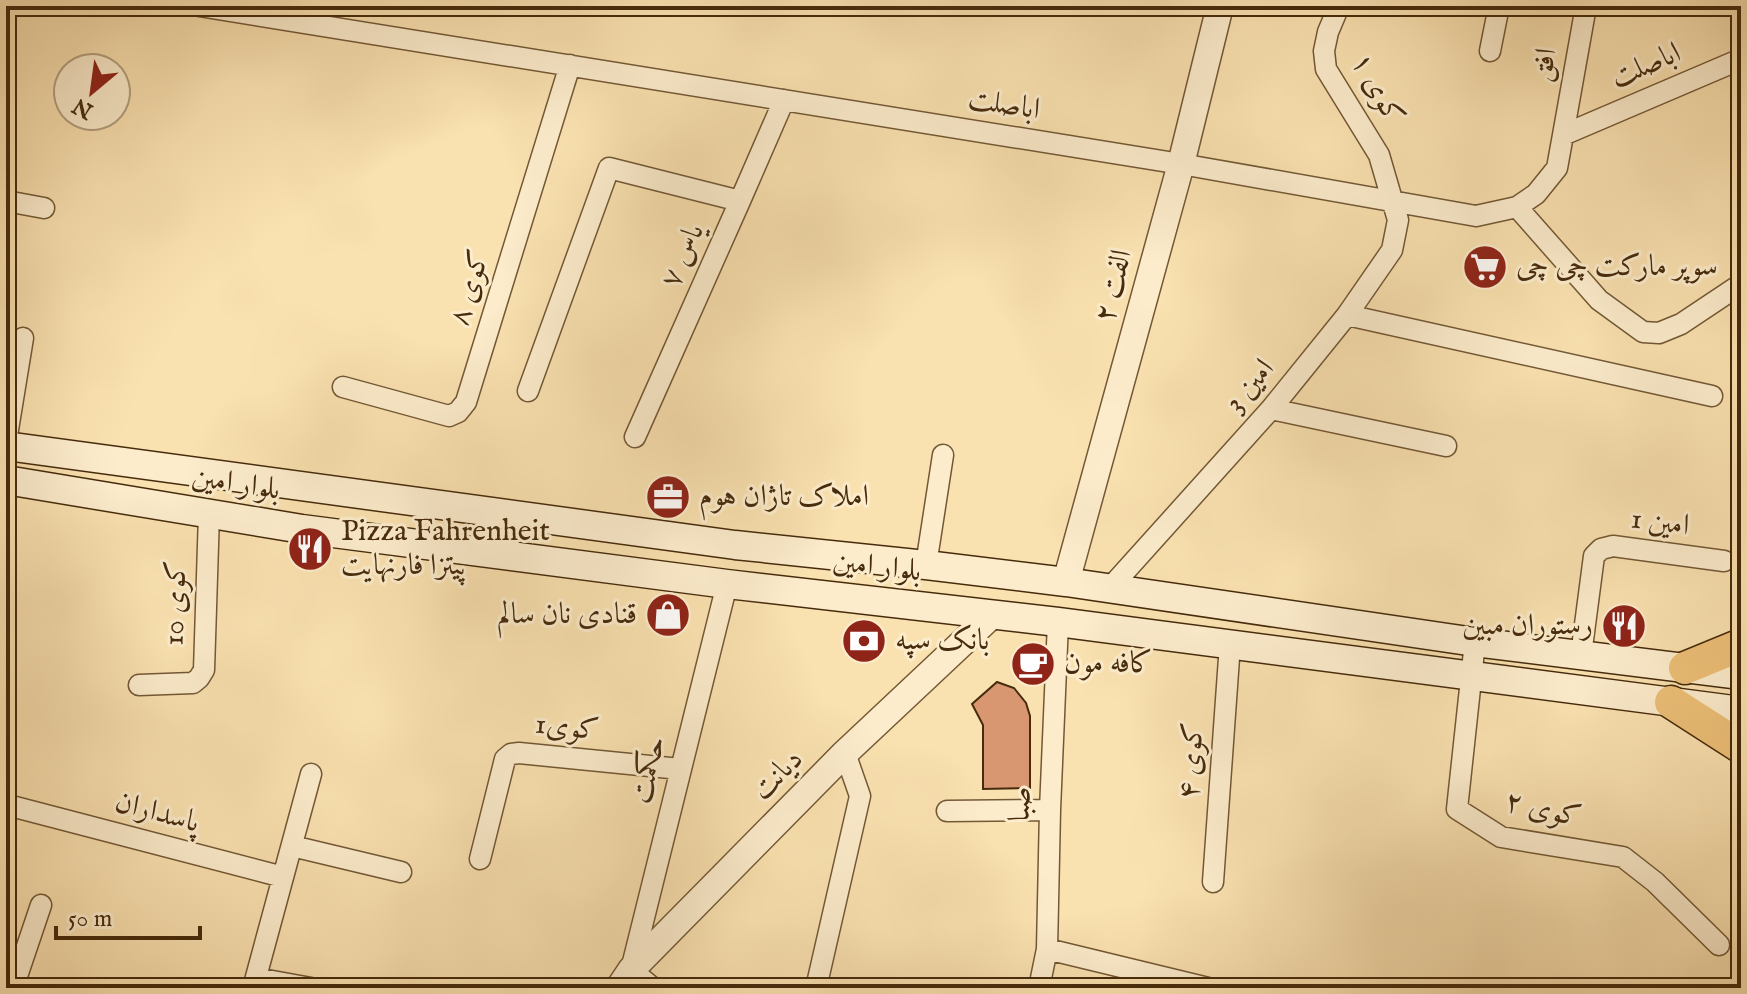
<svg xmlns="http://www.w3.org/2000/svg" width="1747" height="994" font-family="'IM FELL English',Amiri,serif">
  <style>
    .building { fill: #d89671; stroke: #462b0c; stroke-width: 2 }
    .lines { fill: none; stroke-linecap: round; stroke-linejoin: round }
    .minor-casing { stroke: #735835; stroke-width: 23 }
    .tertiary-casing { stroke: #735835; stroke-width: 29 }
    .secondary-casing { stroke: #462b0c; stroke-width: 31 }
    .primary-casing { stroke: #462b0c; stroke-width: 35 }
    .minor { stroke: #fceccc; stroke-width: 20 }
    .tertiary { stroke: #fceccc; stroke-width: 26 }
    .secondary { stroke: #fceccc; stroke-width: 28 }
    .primary { stroke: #edc078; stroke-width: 32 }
    .labels { text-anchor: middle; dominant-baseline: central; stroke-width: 6; stroke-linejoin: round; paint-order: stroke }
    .street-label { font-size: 30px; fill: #462b0c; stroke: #fceccc }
    .poi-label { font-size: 30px; fill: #462b0c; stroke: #fceccc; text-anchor: start }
  </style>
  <rect width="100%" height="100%" fill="#fae1b0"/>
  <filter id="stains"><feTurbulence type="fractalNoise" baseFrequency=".0025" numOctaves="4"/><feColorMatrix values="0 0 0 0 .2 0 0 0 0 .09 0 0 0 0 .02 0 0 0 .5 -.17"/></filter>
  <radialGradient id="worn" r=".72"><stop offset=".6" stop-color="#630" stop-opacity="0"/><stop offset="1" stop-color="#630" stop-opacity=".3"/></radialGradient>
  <!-- building -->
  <path class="building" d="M997,682L1014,688L1026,703L1030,716V788L983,789V725L972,704Z"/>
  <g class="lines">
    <!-- minor casing -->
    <g class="minor-casing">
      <path id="minor" d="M199,6L1181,164L1476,216L1517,207L1536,194L1557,168L1563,135L1741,59
        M1490,51L1499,6
        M1563,135L1586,6
        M6,201L44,208
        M1517,207L1599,300L1643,332L1659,333L1681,324L1741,284
        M1347,315L1712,396
        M343,387L449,416L458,412L466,402L570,65
        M528,391L609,168L740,201
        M1271,409L1446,446
        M635,437L740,201L784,100
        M6,442L23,338
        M926,565L943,455
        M1110,588L1271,409L1347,315L1392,250L1398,220L1379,155L1326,69L1324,51L1328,32L1339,6
        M1475,642L1457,809L1501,837L1623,857L1655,882L1719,945
        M1581,655L1594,556L1601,549L1613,546L1724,561
        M139,685L193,683L199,678L204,670L209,514
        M15,807L283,877
        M947,811L1050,810
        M292,846L401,872
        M480,859L505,759L511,754L519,753L680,769
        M1213,882L1230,644
        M1047,949L1208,988
        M256,978L311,988
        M13,988L41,905
        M253,988L311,774
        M653,988L631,970L727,584
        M816,988L860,796L845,753
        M1039,988L1047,949L1050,810L1058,622"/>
    </g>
    <!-- tertiary casing -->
    <g class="tertiary-casing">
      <path id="tertiary" d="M1066,582L1181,164L1220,6
        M619,988L631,970L845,753L992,615"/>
    </g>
    <!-- secondary casing -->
    <g class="secondary-casing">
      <path id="secondary" d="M6,446L735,545L926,565L1066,582L1475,642L1741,675
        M6,480L302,529L727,584L1058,622L1741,711"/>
    </g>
    <!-- primary casing -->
    <g class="primary-casing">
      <path id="primary" d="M1685,668L1741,645
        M1671,702L1741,747"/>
    </g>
    <!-- minor -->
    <use href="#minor" class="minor"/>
    <!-- tertiary -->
    <use href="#tertiary" class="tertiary"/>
    <!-- secondary -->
    <use href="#secondary" class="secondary"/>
    <!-- primary -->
    <use href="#primary" class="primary"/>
  </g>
  <!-- icons -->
  <defs>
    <g id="supermarket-disc" transform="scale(2.3)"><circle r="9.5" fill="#8f2418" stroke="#fceccc"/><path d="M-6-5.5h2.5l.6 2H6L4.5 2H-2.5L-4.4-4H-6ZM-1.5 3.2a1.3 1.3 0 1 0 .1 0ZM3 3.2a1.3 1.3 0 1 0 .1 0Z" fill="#fff"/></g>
    <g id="office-disc" transform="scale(2.3)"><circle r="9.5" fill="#8f2418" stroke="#fceccc"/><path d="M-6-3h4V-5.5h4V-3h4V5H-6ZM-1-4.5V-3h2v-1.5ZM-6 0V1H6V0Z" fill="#fff"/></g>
    <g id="restaurant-disc" transform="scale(2.3)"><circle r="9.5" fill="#8f2418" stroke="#fceccc"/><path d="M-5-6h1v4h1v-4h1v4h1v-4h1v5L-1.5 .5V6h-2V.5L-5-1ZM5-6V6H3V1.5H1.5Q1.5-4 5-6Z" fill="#fff"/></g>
    <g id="shop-disc" transform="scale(2.3)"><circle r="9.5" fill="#8f2418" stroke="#fceccc"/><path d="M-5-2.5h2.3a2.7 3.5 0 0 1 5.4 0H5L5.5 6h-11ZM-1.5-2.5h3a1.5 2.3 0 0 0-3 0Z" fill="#fff"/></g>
    <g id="bank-disc" transform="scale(2.3)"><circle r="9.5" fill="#8f2418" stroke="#fceccc"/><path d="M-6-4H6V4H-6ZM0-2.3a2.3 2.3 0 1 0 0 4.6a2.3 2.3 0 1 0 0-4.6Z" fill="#fff"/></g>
    <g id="cafe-disc" transform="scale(2.3)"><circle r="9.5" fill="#8f2418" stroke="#fceccc"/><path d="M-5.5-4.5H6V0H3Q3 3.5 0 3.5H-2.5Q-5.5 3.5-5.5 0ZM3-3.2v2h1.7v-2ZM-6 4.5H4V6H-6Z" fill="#fff"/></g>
  </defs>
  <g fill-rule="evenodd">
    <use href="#supermarket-disc" x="1485" y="267"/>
    <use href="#office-disc" x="668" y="497"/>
    <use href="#restaurant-disc" x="310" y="549"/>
    <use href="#shop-disc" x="668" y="615"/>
    <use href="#restaurant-disc" x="1624" y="626"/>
    <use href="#bank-disc" x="864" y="641"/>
    <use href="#cafe-disc" x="1033" y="664"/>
  </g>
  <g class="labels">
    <!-- street labels -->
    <g class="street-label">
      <text transform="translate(1545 65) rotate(-80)">افق</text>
      <text transform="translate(1646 66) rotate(-23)">اباصلت</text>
      <text transform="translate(1377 89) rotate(61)">کوی ۱</text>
      <text transform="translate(1004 105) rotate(9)">اباصلت</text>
      <text transform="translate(683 256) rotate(-66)">یاس ۷</text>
      <text transform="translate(1114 286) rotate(-75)">الفت ۲</text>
      <text transform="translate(470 288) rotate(-73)">کوی ۸</text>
      <text transform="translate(1250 386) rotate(-50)">امین 3</text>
      <text transform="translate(236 484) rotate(9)">بلوار امین</text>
      <text transform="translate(1660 523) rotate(7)">امین 1</text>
      <text transform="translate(877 567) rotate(7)">بلوار امین</text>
      <text transform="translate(176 603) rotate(-88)">کوی 10</text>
      <text transform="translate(567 728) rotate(6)">کوی1</text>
      <text transform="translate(1192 761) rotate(-86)">کوی ۴</text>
      <text transform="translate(649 770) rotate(-76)">حکمت</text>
      <text transform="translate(778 775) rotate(-45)">دیانت</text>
      <text transform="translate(1021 804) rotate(-88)">صبا</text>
      <text transform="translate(1543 810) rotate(13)">کوی ۲</text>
      <text transform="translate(157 813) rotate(15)">پاسداران</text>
    </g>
    <!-- poi labels -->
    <g class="poi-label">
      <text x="1516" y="267">سوپر مارکت چی چی</text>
      <text x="699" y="497">املاک تاژان هوم</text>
      <text x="341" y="532">Pizza Fahrenheit<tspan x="341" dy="34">پیتزا فارنهایت</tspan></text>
      <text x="637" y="615" text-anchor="end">قنادی نان سالم</text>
      <text x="1593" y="626" text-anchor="end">رستوران مبین</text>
      <text x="895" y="641">بانک سپه</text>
      <text x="1064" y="664">کافه مون</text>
    </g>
  </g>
  <!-- margin -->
  <rect width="1747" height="994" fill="none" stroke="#fae1b0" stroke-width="32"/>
  <rect x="8" y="8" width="1731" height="978" fill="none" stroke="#462b0c" stroke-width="4"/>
  <rect x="16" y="16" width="1715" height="962" fill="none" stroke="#462b0c" stroke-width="2"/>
  <!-- north arrow -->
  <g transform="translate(92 92) rotate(209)"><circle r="38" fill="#fceccc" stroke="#b39f7f" stroke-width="2"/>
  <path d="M0-6L14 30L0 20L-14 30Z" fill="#8f2418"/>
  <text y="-12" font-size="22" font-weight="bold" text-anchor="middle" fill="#462b0c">N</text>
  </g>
  <!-- scale -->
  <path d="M56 926v12h144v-12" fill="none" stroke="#462b0c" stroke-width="4"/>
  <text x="68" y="926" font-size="24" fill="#462b0c" stroke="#fceccc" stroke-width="6" paint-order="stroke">50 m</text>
  <rect width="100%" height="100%" filter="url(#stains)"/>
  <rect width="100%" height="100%" fill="url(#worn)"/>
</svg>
